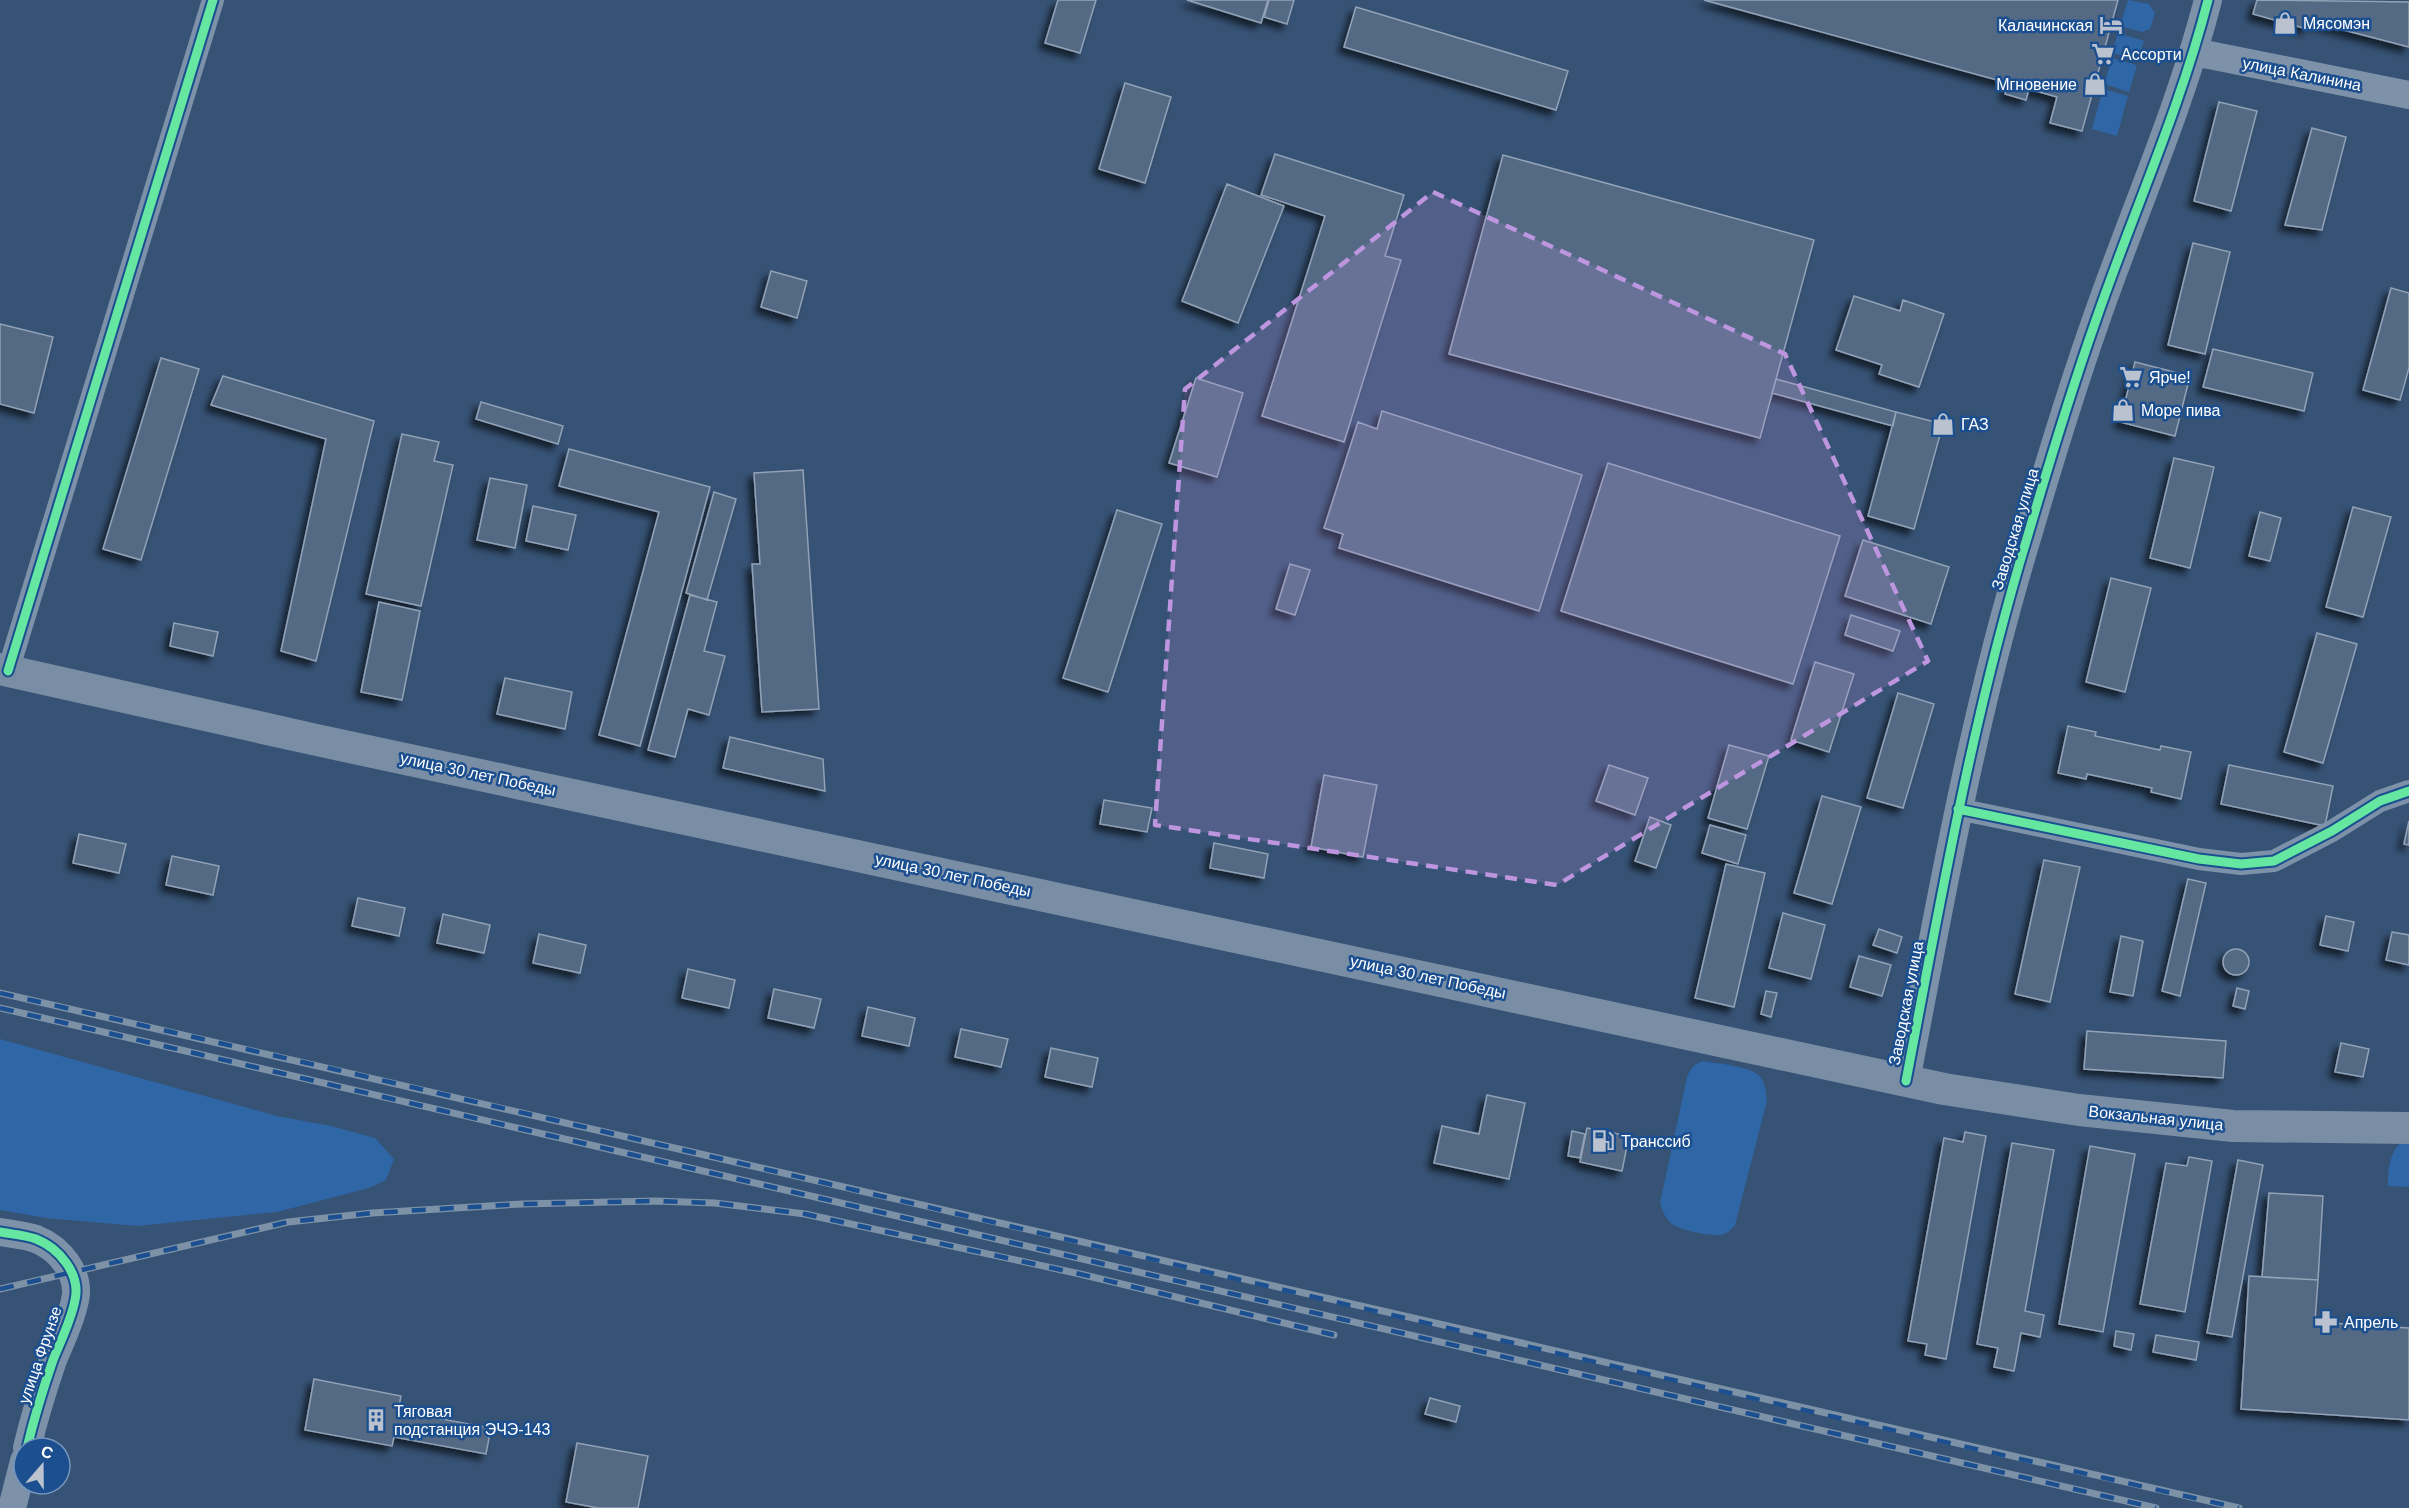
<svg xmlns="http://www.w3.org/2000/svg" width="2409" height="1508" font-family="Arial,sans-serif">
  <style>
    .green { fill: #2f66a5 }
    .building { fill: #526984; stroke: #92a2b6; stroke-width: 1.5; filter: url(#shadow) }
    .lines { fill: none; stroke-linecap: round; stroke-linejoin: round }
    .minor { stroke: #7d92a8; stroke-width: 22 }
    .tertiary { stroke: #7d92a8; stroke-width: 28 }
    .secondary { stroke: #798da4; stroke-width: 32 }
    .rail-casing { stroke: #7e92a7; stroke-width: 7 }
    .rail { stroke: #1b4f8f; stroke-width: 4.5; stroke-dasharray: 14; stroke-linecap: butt }
    .cycleway-casing { stroke: #1b4f8f; stroke-width: 13 }
    .cycleway { stroke: #66e7a1; stroke-width: 9 }
    .marked { fill: #bd96df; fill-opacity: 0.2; stroke: #bd96df; stroke-width: 4.5; stroke-dasharray: 12 8; stroke-linejoin: round }
    .labels { text-anchor: middle; dominant-baseline: central; stroke-width: 5; stroke-linejoin: round; paint-order: stroke }
    .poi-label { font-size: 16px; fill: #fff; stroke: #1b4f8f; text-anchor: start }
    .street-label { font-size: 16px; fill: #fff; stroke: #1b4f8f }
  </style>
  <defs>
    <filter id="shadow"><feDropShadow dx="-5.5" dy="5.5" stdDeviation="3" flood-color="#0009"/></filter>
  </defs>
  <rect width="100%" height="100%" fill="#365274"/>
  <!-- green -->
  <path class="green" d="M2128,0L2149,4L2155,13L2150,29L2142,32L2120,26Z
    M2118,33L2144,41L2138,60L2112,53Z
    M2112,58L2137,65L2129,92L2104,84Z
    M2103,89L2128,96L2117,136L2092,129Z
    M0,1039L277,1116L331,1126L375,1138L394,1159L386,1180L369,1188L277,1212L137,1226L46,1218L0,1210Z
    M1703,1061C1718,1064 1754,1066 1761,1078C1766,1085 1766,1093 1767,1101L1735,1225C1731,1230 1727,1234 1720,1235C1710,1236 1679,1230 1672,1224C1665,1219 1663,1211 1660,1203L1687,1077C1691,1068 1694,1064 1703,1061Z
    M2409,1137V1187L2388,1186C2388,1167 2390,1146 2409,1137Z"/>
  <!-- building -->
  <path class="building" d="M1058,0H1096L1080,53L1045,43Z
    M1187,0H1268L1261,23Z
    M1269,0H1294L1287,24L1264,17Z
    M1704,0H2118L2082,131L2050,123L2057,97L2029,89L2026,100L2005,94L2008,83Z
    M2257,0L2409,2V47L2309,21L2307,29L2253,14Z
    M1356,7L1568,71L1556,110L1344,47Z
    M1125,83L1171,97L1145,183L1099,169Z
    M2219,102L2257,111L2231,211L2194,201Z
    M2312,128L2346,137L2322,230L2285,225Z
    M1275,154L1404,195L1385,256L1401,260L1344,442L1262,416L1325,216L1261,195Z
    M1503,155L1814,240L1760,438L1449,354Z
    M1227,184L1284,206L1238,323L1182,301Z
    M2193,243L2230,252L2205,354L2168,345Z
    M771,271L807,281L797,318L761,307Z
    M2391,288L2409,293V368L2400,400L2363,390Z
    M1854,296L1900,311L1903,300L1944,314L1919,387L1879,374L1882,365L1836,350Z
    M0,324L53,337L34,413L0,404Z
    M2213,349L2313,373L2304,411L2203,387Z
    M161,358L199,369L141,560L103,549Z
    M2135,362L2190,376L2175,436L2120,422Z
    M223,376L374,421L316,661L281,651L326,439L211,405Z
    M1196,378L1243,393L1217,477L1169,463Z
    M1776,379L1896,412L1893,426L1772,393Z
    M481,402L563,426L558,444L476,419Z
    M1382,411L1582,475L1539,611L1339,548L1343,534L1324,528L1358,422L1377,429Z
    M1896,412L1943,424L1914,529L1868,516Z
    M402,434L439,442L434,461L453,465L421,606L366,594Z
    M569,449L710,487L640,746L599,735L659,512L559,486Z
    M2174,458L2214,467L2190,568L2150,558Z
    M1608,463L1840,536L1793,684L1561,611Z
    M803,470L819,709L762,712L752,564H760L754,473Z
    M490,478L527,485L515,548L477,540Z
    M714,492L736,499L707,600L686,593Z
    M533,506L576,515L568,550L526,541Z
    M2353,507L2391,517L2363,617L2326,607Z
    M1117,510L1162,524L1108,692L1063,678Z
    M2260,512L2281,518L2270,561L2249,556Z
    M1863,540L1949,567L1931,624L1845,596Z
    M1290,564L1310,570L1295,615L1276,609Z
    M2111,578L2151,588L2125,692L2086,682Z
    M690,595L717,602L704,651L725,656L709,715L688,709L675,757L648,750Z
    M379,602L420,611L402,700L361,692Z
    M1851,615L1900,631L1893,651L1845,635Z
    M174,623L218,632L213,656L170,646Z
    M2317,633L2357,644L2323,763L2284,752Z
    M1815,662L1854,674L1829,752L1791,740Z
    M505,678L572,692L565,729L497,714Z
    M1898,693L1934,704L1903,808L1867,798Z
    M2068,726L2096,732L2095,736L2160,750L2161,746L2191,752L2181,799L2151,792L2152,788L2087,774L2086,779L2058,773Z
    M730,737L823,759L825,791L723,768Z
    M1729,745L1769,756L1747,829L1708,818Z
    M1609,765L1648,778L1635,815L1596,801Z
    M2229,765L2333,786L2325,826L2221,804Z
    M1324,775L1377,785L1363,857L1311,847Z
    M1822,796L1861,807L1832,904L1794,893Z
    M1104,800L1152,808L1147,832L1100,824Z
    M1650,817L1671,825L1656,868L1635,861Z
    M2409,821V845L2404,844Z
    M1710,825L1746,835L1738,864L1702,853Z
    M79,834L126,844L119,873L73,863Z
    M1214,843L1268,854L1264,878L1210,868Z
    M172,856L219,866L213,895L166,885Z
    M2044,860L2080,867L2050,1002L2015,994Z
    M1726,864L1765,873L1734,1007L1695,998Z
    M2188,879L2206,883L2180,996L2162,991Z
    M358,898L405,908L399,936L352,926Z
    M1783,913L1825,925L1811,979L1769,968Z
    M443,914L490,925L484,953L437,943Z
    M2326,916L2354,922L2348,951L2320,945Z
    M1879,929L1902,937L1897,953L1873,945Z
    M2392,932L2409,935V965L2386,960Z
    M539,934L586,945L580,973L533,963Z
    M2121,936L2143,941L2133,996L2110,992Z
    M2223 962a13 13 0 1 1 26 0a13 13 0 1 1-26 0Z
    M1859,956L1891,965L1882,996L1850,987Z
    M688,969L735,980L729,1008L682,998Z
    M2237,988L2249,991L2245,1009L2233,1006Z
    M774,989L821,999L814,1028L768,1018Z
    M1766,991L1777,993L1771,1017L1761,1014Z
    M868,1007L915,1018L909,1046L862,1036Z
    M961,1029L1008,1039L1001,1067L955,1057Z
    M2087,1031L2226,1041L2223,1078L2084,1069Z
    M2341,1043L2369,1049L2363,1077L2335,1072Z
    M1051,1048L1098,1058L1092,1087L1045,1077Z
    M1487,1095L1525,1103L1509,1179L1434,1163L1442,1126L1479,1134Z
    M1587,1128L1629,1136L1622,1171L1580,1162Z
    M1572,1131L1585,1134L1580,1158L1568,1156Z
    M1965,1132L1986,1136L1946,1359L1925,1355L1927,1344L1908,1341L1944,1138L1963,1142Z
    M2012,1143L2054,1150L2025,1311L2044,1315L2040,1337L2021,1333L2014,1371L1994,1367L1998,1348L1977,1344Z
    M2090,1146L2135,1154L2103,1332L2059,1324Z
    M2189,1157L2212,1161L2185,1312L2140,1304L2166,1163L2187,1166Z
    M2238,1160L2263,1165L2232,1337L2207,1333Z
    M2269,1193L2323,1196L2318,1280L2262,1277Z
    M2249,1276L2318,1280L2315,1322L2409,1328V1420L2241,1409Z
    M2116,1331L2134,1334L2131,1350L2114,1346Z
    M2156,1335L2199,1342L2196,1360L2153,1352Z
    M314,1379L401,1396L398,1411L491,1428L486,1454L394,1437L392,1446L305,1430Z
    M1430,1398L1460,1406L1456,1422L1425,1414Z
    M577,1443L648,1456L638,1508H598L566,1502Z"/>
  <g class="lines">
    <!-- minor -->
    <path class="minor" d="M8,671L213,0
      M1958,809L2199,859L2241,864L2274,861L2332,831L2380,801L2409,791"/>
    <!-- tertiary -->
    <path class="tertiary" d="M2194,52L2409,95
      M1906,1081C1941,898 1973,714 2028,535C2049,463 2071,391 2096,320C2133,213 2180,109 2208,0
      M0,1232C11,1234 25,1235 36,1239C59,1248 81,1274 75,1300C71,1321 61,1340 53,1360C43,1389 34,1418 27,1448
      M12,1508L24,1461"/>
    <!-- secondary -->
    <path class="secondary" d="M0,669L312,739L1944,1089L2079,1110L2233,1126L2409,1128"/>
    <!-- rail casing -->
    <g class="rail-casing">
      <path id="rail" d="M0,993C747,1162 1492,1342 2239,1508
        M0,1008L2156,1508
        M0,1289L288,1222L372,1213L522,1204L654,1201L715,1203L805,1214L1080,1274L1334,1335"/>
    </g>
    <!-- rail -->
    <use href="#rail" class="rail"/>
    <!-- cycleway casing -->
    <g class="cycleway-casing">
      <path id="cycleway" d="M8,671L213,0
        M1958,809L2199,859L2241,864L2274,861L2332,831L2380,801L2409,791
        M1906,1081C1941,898 1973,714 2028,535C2049,463 2071,391 2096,320C2133,213 2180,109 2208,0
        M0,1232C11,1234 25,1235 36,1239C59,1248 81,1274 75,1300C71,1321 61,1340 53,1360C43,1389 34,1418 27,1448"/>
    </g>
    <!-- cycleway -->
    <use href="#cycleway" class="cycleway"/>
  </g>
  <!-- marked area -->
  <path class="marked" d="M1433,192L1785,354L1928,661L1557,885L1155,825L1185,389Z"/>
  <!-- icons -->
  <defs>
    <g id="shop-bare" transform="scale(1.8)"><path d="M-5-2.5h2.3a2.7 3.5 0 0 1 5.4 0H5L5.5 6h-11ZM-1.5-2.5h3a1.5 2.3 0 0 0-3 0Z" fill="#b9c2ce" stroke="#1b4f8f" stroke-width="2.5" paint-order="stroke"/></g>
    <g id="hotel-bare" transform="scale(1.8)"><path d="M-6-4.5h1.5V1H6V5H4.5V3h-9V5H-6ZM-4 0a1.8 1.8 0 1 1 3.6 0ZM.5 0V-2.5h3Q6-2.5 6 0Z" fill="#b9c2ce" stroke="#1b4f8f" stroke-width="2.5" paint-order="stroke"/></g>
    <g id="supermarket-bare" transform="scale(1.8)"><path d="M-6-5.5h2.5l.6 2H6L4.5 2H-2.5L-4.4-4H-6ZM-1.5 3.2a1.3 1.3 0 1 0 .1 0ZM3 3.2a1.3 1.3 0 1 0 .1 0Z" fill="#b9c2ce" stroke="#1b4f8f" stroke-width="2.5" paint-order="stroke"/></g>
    <g id="fuel-bare" transform="scale(1.8)"><path d="M-5.5-6h7V0h2V4h1.3V-2.5L3-4.5l.8-.8L6-3V5H2.5V1h-1V6h-7ZM-4.2-4.7v3.2H.2V-4.7Z" fill="#b9c2ce" stroke="#1b4f8f" stroke-width="2.5" paint-order="stroke"/></g>
    <g id="pharmacy-bare" transform="scale(1.8)"><path d="M-2-6h4v4h4v4h-4v4h-4v-4h-4v-4h4Z" fill="#b9c2ce" stroke="#1b4f8f" stroke-width="2.5" paint-order="stroke"/></g>
    <g id="building-bare" transform="scale(1.8)"><path d="M-4-6H4V6H1V3H-1V6H-4ZM-2.5-4.3h1.7v1.8h-1.7ZM.8-4.3h1.7v1.8H.8ZM-2.5-1h1.7V.8h-1.7ZM.8-1h1.7V.8H.8Z" fill="#b9c2ce" stroke="#1b4f8f" stroke-width="2.5" paint-order="stroke"/></g>
  </defs>
  <g fill-rule="evenodd">
    <use href="#shop-bare" x="2285" y="23"/>
    <use href="#hotel-bare" x="2111" y="25"/>
    <use href="#supermarket-bare" x="2103" y="54"/>
    <use href="#shop-bare" x="2095" y="84"/>
    <use href="#supermarket-bare" x="2131" y="377"/>
    <use href="#shop-bare" x="2123" y="410"/>
    <use href="#shop-bare" x="1943" y="424"/>
    <use href="#fuel-bare" x="1603" y="1141"/>
    <use href="#pharmacy-bare" x="2326" y="1322"/>
    <use href="#building-bare" x="376" y="1420"/>
  </g>
  <g class="labels">
    <!-- poi labels -->
    <g class="poi-label">
      <text x="2303" y="23">Мясомэн</text>
      <text x="2093" y="25" text-anchor="end">Калачинская</text>
      <text x="2121" y="54">Ассорти</text>
      <text x="2077" y="84" text-anchor="end">Мгновение</text>
      <text x="2149" y="377">Ярче!</text>
      <text x="2141" y="410">Море пива</text>
      <text x="1961" y="424">ГАЗ</text>
      <text x="1621" y="1141">Транссиб</text>
      <text x="2344" y="1322">Апрель</text>
      <text x="394" y="1411">Тяговая<tspan x="394" dy="18">подстанция ЭЧЭ-143</tspan></text>
    </g>
    <!-- street labels -->
    <g class="street-label">
      <text transform="translate(2302 74) rotate(11)">улица Калинина</text>
      <text transform="translate(2015 529) rotate(-73)">Заводская улица</text>
      <text transform="translate(478 774) rotate(12)">улица 30 лет Победы</text>
      <text transform="translate(953 875) rotate(12)">улица 30 лет Победы</text>
      <text transform="translate(1428 977) rotate(12)">улица 30 лет Победы</text>
      <text transform="translate(1906 1003) rotate(-79)">Заводская улица</text>
      <text transform="translate(2156 1118) rotate(6)">Вокзальная улица</text>
      <text transform="translate(40 1355) rotate(-71)">улица Фрунзе</text>
    </g>
  </g>
  <!-- north arrow -->
  <g transform="translate(42 1466) rotate(20)"><circle r="28" fill="#1b4f8f" stroke="#7695bc" stroke-width="1.5"/>
  <path d="M0-4.5L10 22L0 15L-10 22Z" fill="#b9c2ce"/>
  <text y="-9" font-size="16" font-weight="bold" text-anchor="middle" fill="#ffffff">С</text>
  </g>
</svg>
